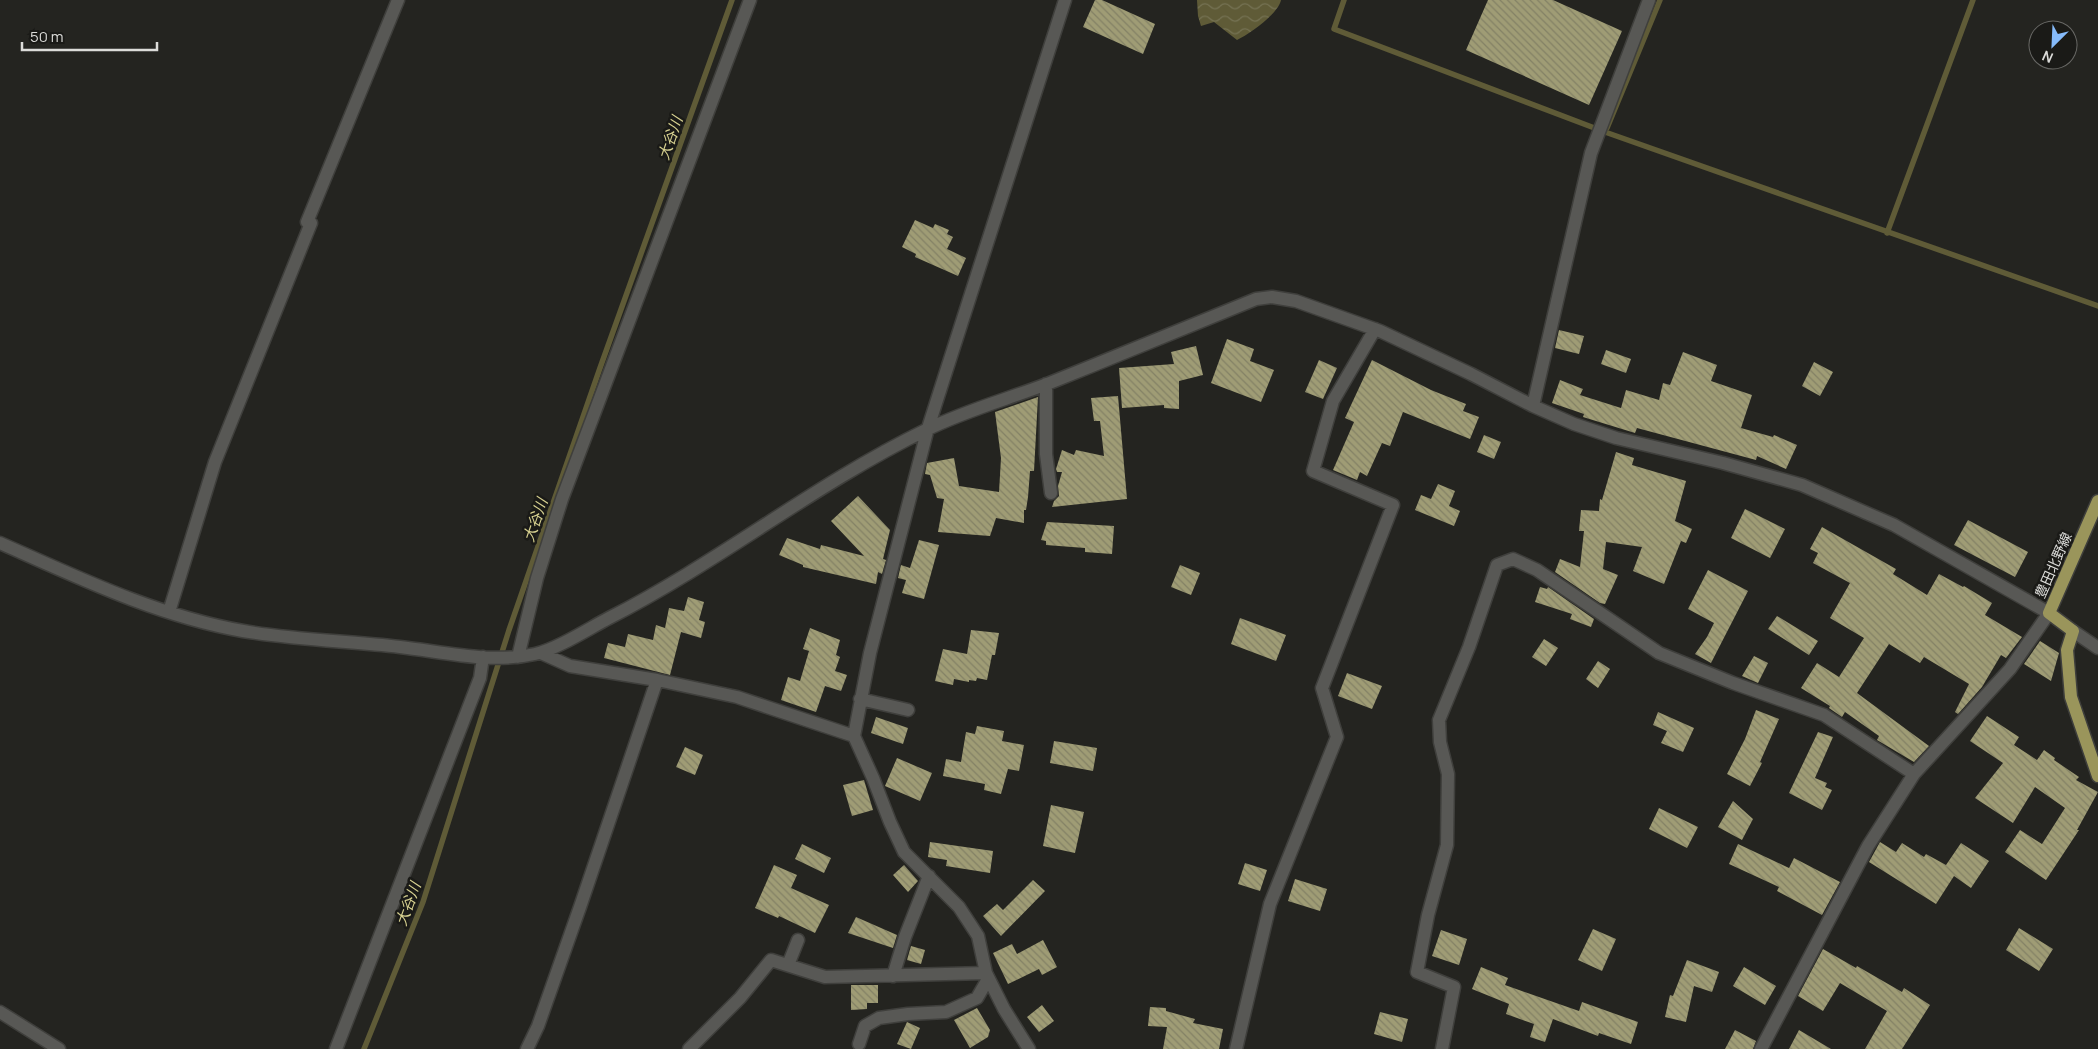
<svg xmlns="http://www.w3.org/2000/svg" width="2098" height="1049" font-family="Manrope,'Noto Sans JP',sans-serif">
  <style>
    .water { fill: url(#water-waves) }
    .lines { fill: none; stroke-linecap: round; stroke-linejoin: round }
    .stream { stroke: #5f5b37; stroke-width: 5.5 }
    .building { fill: url(#building-back-hatch) }
    .minor-casing { stroke: #3f3f3c; stroke-width: 15 }
    .major-casing { stroke: #3f3f3c; stroke-width: 15 }
    .minor { stroke: #585855; stroke-width: 12 }
    .major { stroke: #9a955b; stroke-width: 12 }
    .labels { text-anchor: middle; dominant-baseline: central; stroke-width: 5; stroke-linejoin: round; paint-order: stroke }
    .street-label { font-size: 14px; fill: #dcdcd9; stroke: #1a1a17 }
    .water-label { font-size: 15px; font-style: italic; fill: #d7d190; stroke: #1a1a17 }
  </style>
  <defs>
    <pattern id="water-waves" width="16" height="10" patternUnits="userSpaceOnUse" patternTransform="scale(1.25)"><rect width="16" height="10" fill="#5f5b37"/><path d="M0 5q4-4 8 0t8 0" fill="none" stroke="#757253"/></pattern>
    <pattern id="building-back-hatch" width="6" height="6" patternUnits="userSpaceOnUse" patternTransform="scale(1.25)"><rect width="6" height="6" fill="#9f9c75"/><path d="M-1 5l2 2M0 0l6 6M5-1l2 2" fill="none" stroke="#838165"/></pattern>
  </defs>
  <rect width="100%" height="100%" fill="#242420"/>
  <!-- water -->
  <path class="water" d="M1197,0H1281C1278,14 1250,34 1237,40L1214,22L1201,26L1198,16Z"/>
  <g class="lines">
    <!-- stream -->
    <path class="stream" d="M1344,0L1334,29L1605,132L2098,306
      M1607,128L1660,0
      M1887,233L1973,0
      M364,1049L423,902L509,630L600,368L732,0"/>
  </g>
  <!-- building -->
  <path class="building" d="M1095,0H1102L1155,24L1143,54L1083,27Z
    M1488,0H1553L1622,31L1589,105L1466,50Z
    M915,220L933,228L935,224L949,230L947,234L953,237L947,249L966,258L958,276L915,257L916,254L902,247Z
    M1559,330L1584,336L1579,354L1555,348Z
    M1227,339L1254,349L1250,361L1274,370L1261,402L1211,383Z
    M1196,346L1203,375L1179,381V409L1164,408V405L1122,408L1119,368L1174,364L1171,352Z
    M1606,350L1631,359L1626,373L1601,364Z
    M1683,352L1717,365L1711,381L1752,395L1741,428L1773,437L1774,435L1797,445L1786,469L1757,456L1756,460L1637,428L1635,433L1583,417L1584,414L1552,403L1560,380L1583,389L1580,395L1621,408L1626,390L1659,400L1663,383L1670,385Z
    M1319,360L1337,368L1323,399L1305,392Z
    M1372,360L1431,390L1466,404L1463,411L1479,417L1470,439L1403,412L1390,446L1382,443L1367,476L1360,472L1357,480L1333,470L1354,422L1345,418Z
    M1814,362L1833,372L1820,396L1802,386Z
    M1118,396L1127,499L1052,507L1054,501L1059,496L1058,486L1062,472H1057L1056,469L1062,450L1074,455L1076,450L1104,456L1100,421H1094L1091,398Z
    M1038,397L1034,471H1030L1028,497L1026,510H1024V523L996,518L990,536L938,532L944,499L937,498L930,475L925,474L927,463L954,458L959,486L999,492L1001,458L995,412Z
    M1484,435L1501,442L1494,459L1477,452Z
    M1616,452L1634,458L1632,465L1686,481L1675,521L1692,529L1686,543L1681,541L1664,584L1633,571L1642,547L1606,542L1603,569L1618,575L1605,604L1600,603L1555,572L1560,559L1580,567L1584,531H1579L1581,510L1599,511L1600,499L1602,500Z
    M1438,484L1455,491L1449,506L1460,511L1454,526L1415,510L1421,495L1431,499Z
    M858,496L890,530L883,559L886,560L882,574L878,572L876,584L803,567V565L779,555L787,538L820,549L821,545L864,556L831,521Z
    M1745,509L1785,529L1770,558L1731,538Z
    M1968,520L2028,552L2015,577L1954,545Z
    M1047,522L1114,526L1112,554L1085,552V548L1046,545V541L1041,540Z
    M1822,527L1896,569L1893,574L1927,595L1939,574L1963,587L1964,586L1992,603L1985,615L2022,637L2006,658L2001,655L1982,687L1958,714L1955,712L1969,684L1924,657L1920,663L1889,644L1857,693L1929,746L1914,762L1877,740L1879,736L1845,712L1842,717L1829,708L1830,706L1801,688L1817,663L1839,677L1864,638L1830,618L1850,583L1813,563L1818,553L1810,549Z
    M919,540L939,545L924,599L902,593L906,580L898,578L901,565L910,568Z
    M1180,565L1200,573L1191,595L1171,587Z
    M1708,570L1748,591L1711,663L1695,654L1707,637L1714,623L1688,609Z
    M1540,587L1547,589L1548,587L1594,619L1591,627L1570,619L1572,614L1535,602Z
    M688,597L704,602L699,620L705,622L701,638L681,632L670,675L604,658L608,643L625,647L628,634L653,640L656,625L665,628L669,608L684,611Z
    M1777,616L1818,641L1809,655L1768,629Z
    M1240,618L1286,635L1276,661L1231,644Z
    M810,628L840,640L836,655L840,657L835,671L847,675L841,691L825,686L816,712L781,700L788,677L800,681L809,651L803,649Z
    M971,630L999,633L995,655H992L987,680L977,678L976,681L969,680V682L954,679L953,685L935,681L943,649L967,654Z
    M1544,639L1558,648L1546,666L1532,657Z
    M2040,641L2059,653L2051,681L2024,664Z
    M1754,656L1768,663L1758,683L1742,676Z
    M1598,661L1610,669L1598,688L1586,679Z
    M1347,673L1382,686L1372,709L1338,696Z
    M1756,710L1779,719L1760,762L1762,763L1750,786L1727,774L1745,739Z
    M1658,712L1694,728L1683,752L1661,743L1667,731L1653,725Z
    M1987,716L2019,737L2014,745L2037,760L2044,750L2055,758L2054,760L2079,777L2076,780L2098,792L2077,830H2079L2046,880L2005,852L2020,830L2042,844L2065,808L2035,787L2013,823L1975,798L2003,763L1970,741Z
    M876,717L908,728L903,744L871,733Z
    M977,726L1004,731L1002,741L1024,745L1019,771L1008,769L1001,794L984,790L985,784L943,776L946,759L961,762L966,732L975,734Z
    M1818,732L1833,737L1815,778L1827,783L1825,787L1832,790L1822,810L1789,793Z
    M1054,741L1097,748L1093,771L1050,763Z
    M685,747L703,755L695,775L676,767Z
    M897,758L932,773L920,801L885,786Z
    M864,780L873,810L852,816L843,785Z
    M1733,801L1753,819L1742,840L1718,827Z
    M1051,805L1084,812L1075,853L1043,846Z
    M1659,808L1698,827L1687,848L1649,829Z
    M930,842L993,851L990,873L946,866L947,860L928,857Z
    M1880,842L1896,852L1902,843L1924,857L1926,854L1946,865L1961,843L1989,861L1971,888L1954,876L1936,904L1869,862Z
    M802,844L831,858L824,873L795,859Z
    M1738,844L1789,868L1794,858L1840,882L1822,915L1777,891L1779,887L1729,864Z
    M1245,863L1267,870L1260,891L1238,884Z
    M774,865L797,875L791,888L829,905L815,933L779,916L778,918L755,908Z
    M904,865L918,881L908,892L893,875Z
    M1295,879L1327,889L1320,911L1288,901Z
    M1033,880L1045,891L1001,936L983,916L997,904L1003,910Z
    M856,917L897,935L893,948L848,933Z
    M2019,928L2053,949L2039,971L2006,950Z
    M1593,929L1616,939L1602,971L1578,960Z
    M1441,930L1467,939L1459,965L1432,956Z
    M1043,940L1057,967L1042,975L1039,969L1008,984L993,953L1012,944L1017,954Z
    M911,946L925,950L921,964L907,960Z
    M1823,949L1856,968L1857,966L1902,992L1904,988L1930,1005L1902,1049H1865L1887,1011L1840,983L1823,1011L1798,996Z
    M1687,960L1719,972L1712,992L1694,986L1686,1022L1665,1017L1670,995L1673,996Z
    M1481,967L1508,978L1505,985L1579,1011L1582,1002L1638,1022L1631,1044L1599,1033L1598,1036L1553,1019L1545,1042L1530,1037L1534,1024L1506,1014L1509,1004L1472,989Z
    M1744,967L1776,986L1765,1005L1733,986Z
    M851,985H878V1003H867V1009L851,1010Z
    M1042,1005L1054,1021L1039,1032L1027,1017Z
    M1150,1007L1166,1008V1011L1195,1019L1193,1023L1223,1029L1219,1049H1163L1167,1027L1148,1026Z
    M977,1008L990,1030L988,1037L970,1048L954,1020Z
    M1380,1012L1408,1019L1402,1042L1374,1034Z
    M907,1022L920,1028L911,1049L897,1044Z
    M1735,1030L1756,1041L1753,1049H1725Z
    M1799,1030L1831,1049H1789Z"/>
  <g class="lines">
    <!-- minor casing -->
    <g class="minor-casing">
      <path id="minor" d="M1046,384V454L1051,493
        M1533,406L1591,153L1649,0
        M0,543C79,578 158,616 243,631C295,640 348,641 400,647C444,652 491,664 535,654C557,649 588,629 609,618C719,562 815,484 926,430C964,411 1008,399 1047,384C1117,356 1187,327 1256,299L1272,297L1296,301L1380,331L1471,374L1533,406L1574,424L1616,438L1723,463L1802,485L1894,525L2049,613L2010,669L1914,774L1868,846L1761,1049
        M169,612L215,462L311,223L307,222L398,0
        M2073,631L2098,648
        M541,653L570,666L657,680L737,697L854,736
        M518,657L537,578L562,499L750,0
        M860,699L908,710
        M788,965L798,940
        M893,976L905,937L929,876
        M0,1012L59,1049
        M859,1044L865,1026L879,1018L908,1014L946,1012L977,998L988,979
        M336,1049L480,678L483,657
        M527,1049L538,1026L580,907L657,680
        M689,1049L740,998L771,960L825,977L986,973
        M1029,1049L1004,1009L986,973L978,936L959,907L904,852L890,822L873,778L854,736L870,653L928,428L1065,0
        M1236,1049L1270,904L1337,737L1322,688L1393,505L1313,471L1333,401L1375,329
        M1442,1049L1454,987L1417,972L1428,915L1447,845L1448,774L1440,742L1439,720L1469,647L1497,565L1513,559L1537,570L1659,653L1733,683L1824,715L1914,774"/>
    </g>
    <!-- major casing -->
    <g class="major-casing">
      <path id="major" d="M2098,501L2049,613L2073,631L2067,650L2071,697L2098,776"/>
    </g>
    <!-- minor -->
    <use href="#minor" class="minor"/>
    <!-- major -->
    <use href="#major" class="major"/>
  </g>
  <g class="labels">
    <!-- street labels -->
    <g class="street-label">
      <text transform="translate(2053 565) rotate(-66)">豊田北野線</text>
    </g>
    <!-- water labels -->
    <g class="water-label">
      <text transform="translate(670 138) rotate(-71)">大谷川</text>
      <text transform="translate(535 520) rotate(-71)">大谷川</text>
      <text transform="translate(408 904) rotate(-70)">大谷川</text>
    </g>
  </g>
  <!-- north arrow -->
  <g transform="translate(2053 45) rotate(204)"><circle r="24" fill="#1a1a17" stroke="#686865"/>
  <path d="M0-4L9 19L0 12L-9 19Z" fill="#86bbfb"/>
  <text y="-8" font-size="14" font-weight="bold" text-anchor="middle" fill="#dcdcd9">N</text>
  </g>
  <!-- scale -->
  <path d="M22 42v8h135v-8" fill="none" stroke="#dcdcd9" stroke-width="2.5"/>
  <text x="30" y="42" font-size="15" fill="#dcdcd9" stroke="#1a1a17" stroke-width="4" paint-order="stroke">50 m</text>
</svg>
